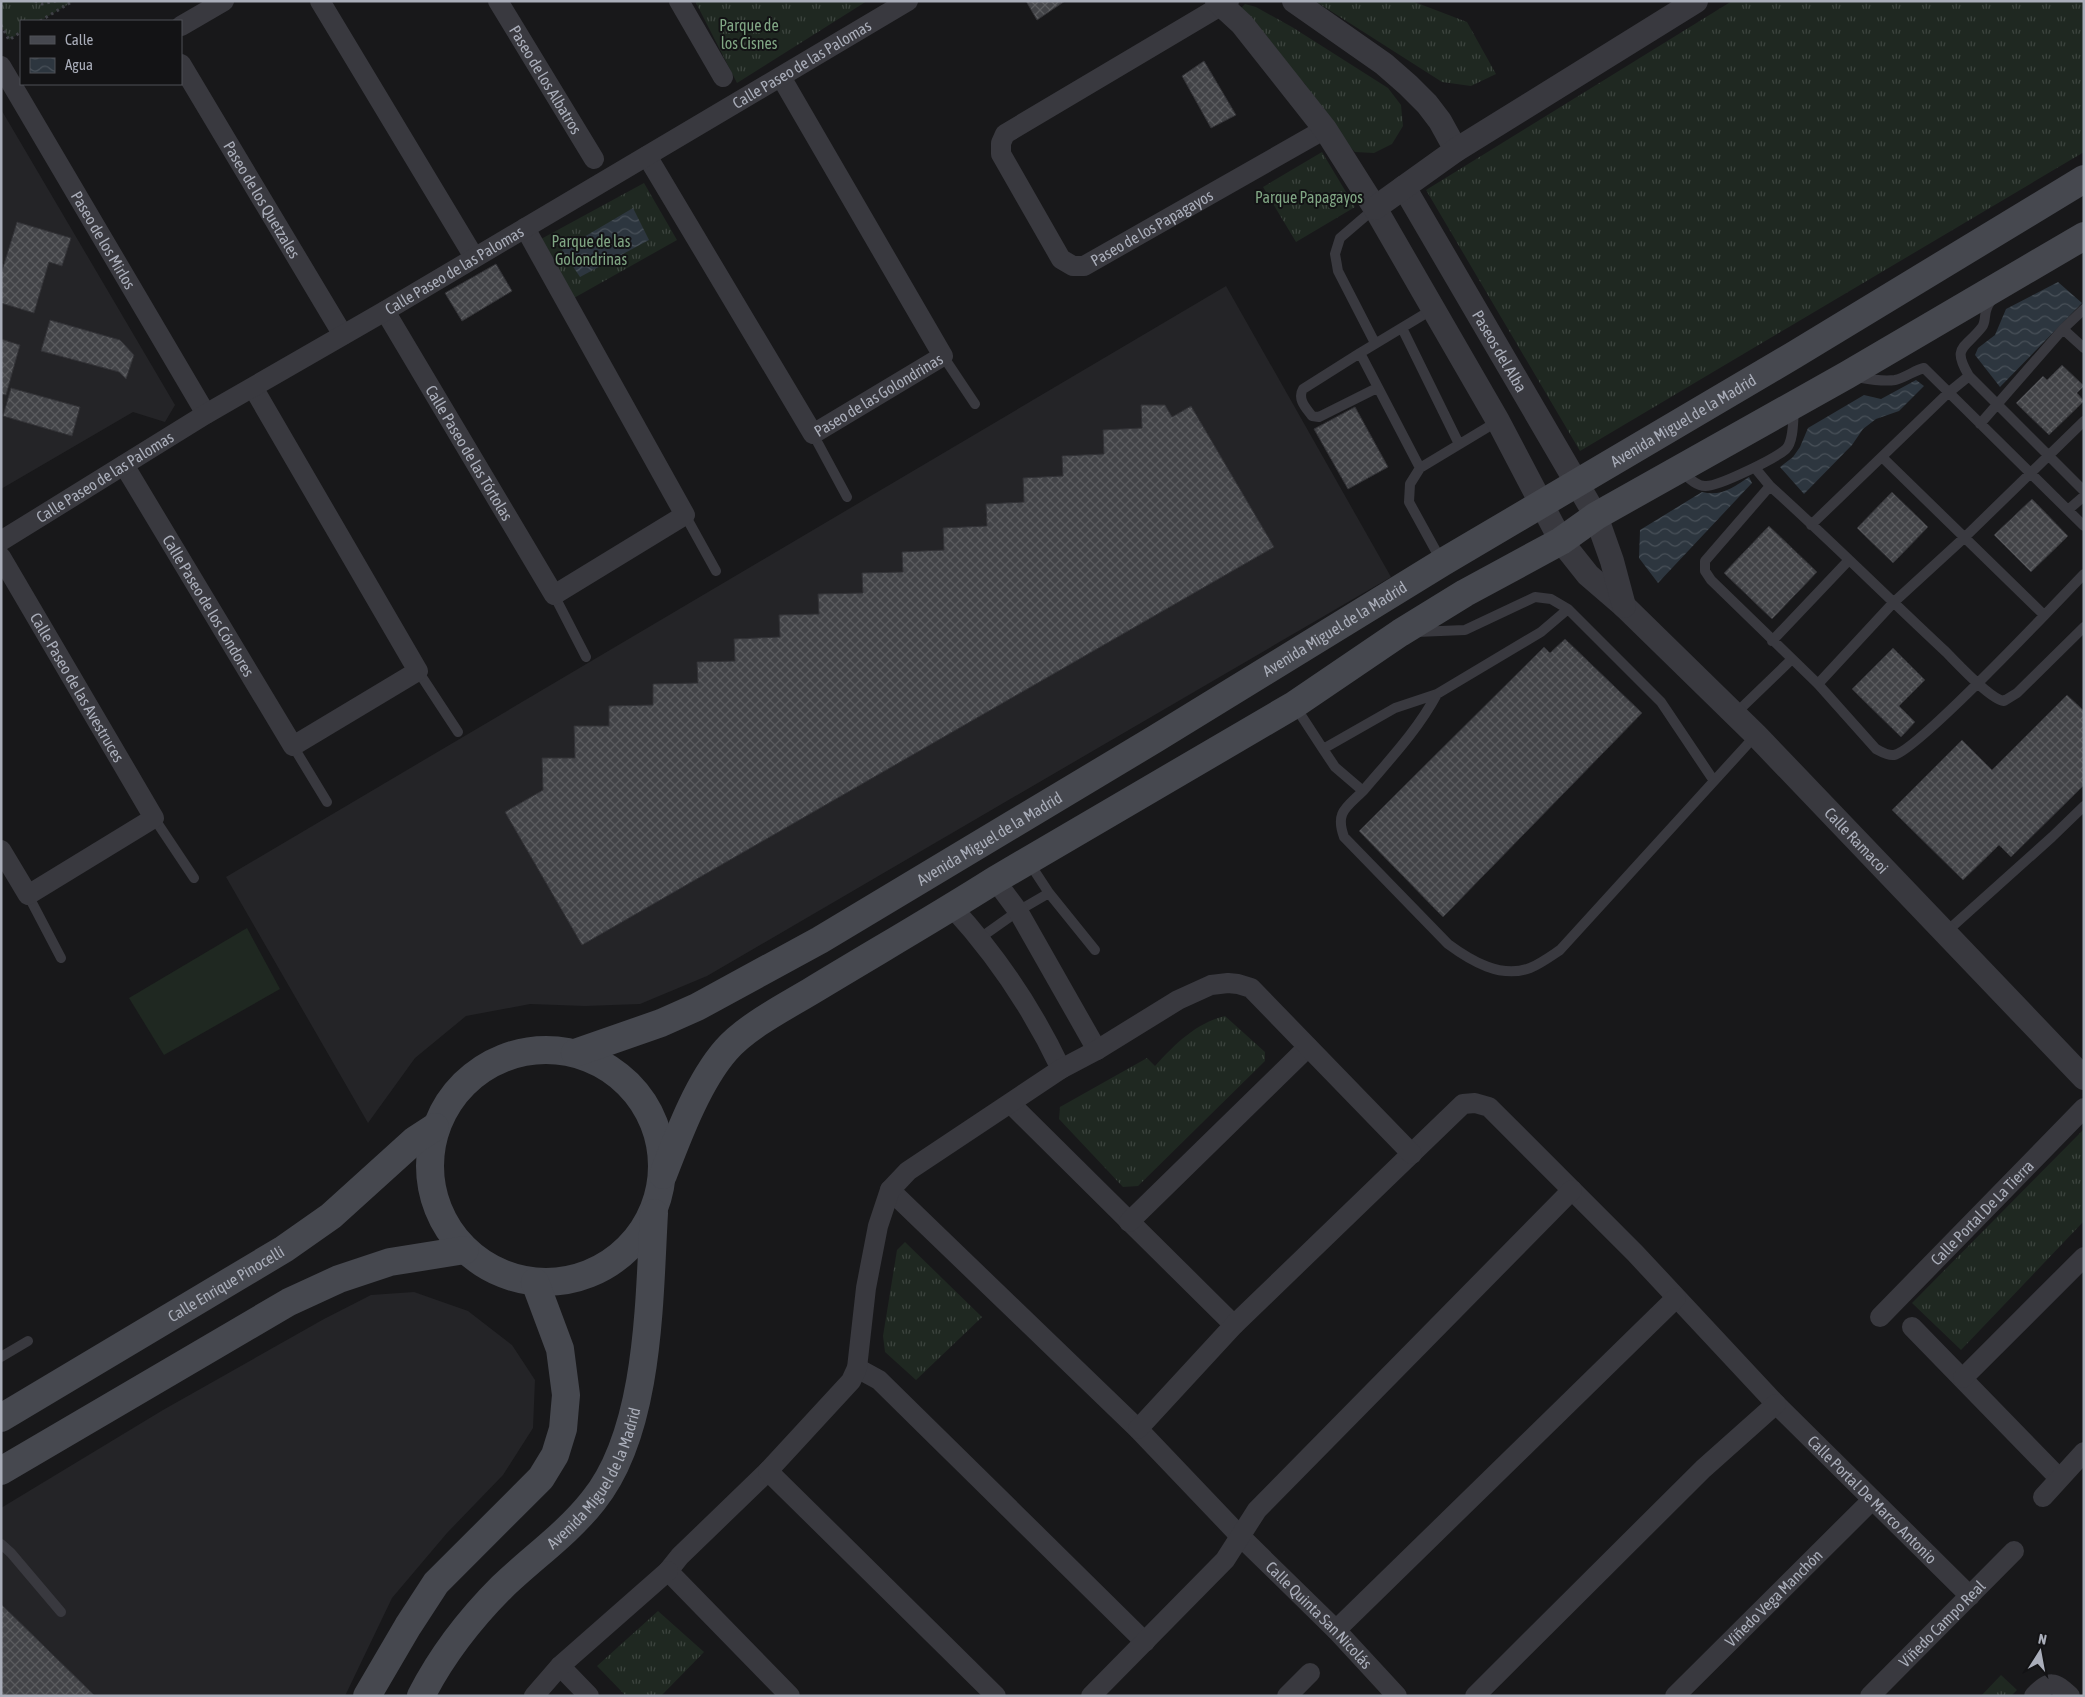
<svg xmlns="http://www.w3.org/2000/svg" width="2085" height="1697" font-family="'Asap Condensed',sans-serif">
  <style>
    .built { fill: #242427 }
    .grass { fill: url(#grass-tufts) }
    .pitch { fill: #1f2821 }
    .water { fill: url(#water-waves) }
    .building { fill: url(#building-cross-hatch); stroke: #323236 }
    .lines { fill: none; stroke-linecap: round; stroke-linejoin: round }
    .path { stroke: #3f4046; stroke-width: 3; stroke-dasharray: 2.5 4; stroke-linecap: butt }
    .service { stroke: #39393f; stroke-width: 10 }
    .minor { stroke: #39393f; stroke-width: 20 }
    .tertiary { stroke: #39393f; stroke-width: 24 }
    .secondary { stroke: #46484f; stroke-width: 28 }
    .labels { text-anchor: middle; dominant-baseline: central; stroke-width: 4; stroke-linejoin: round; paint-order: stroke }
    .park-label { font-size: 16px; fill: #80a684; stroke: #131315 }
    .street-label { font-size: 16px; fill: #aaaeba; stroke: #131315 }
  </style>
  <defs>
    <pattern id="grass-tufts" width="24" height="20" patternUnits="userSpaceOnUse" patternTransform="scale(1.25)"><rect width="24" height="20" fill="#1f2821"/><path d="M3 7l-1-3M5 7V3M7 7l1-3M15 17l-1-3M17 17v-4M19 17l1-3" fill="none" stroke="#3d453f"/></pattern>
    <pattern id="water-waves" width="16" height="10" patternUnits="userSpaceOnUse" patternTransform="scale(1.25)"><rect width="16" height="10" fill="#2d363f"/><path d="M0 5q4-4 8 0t8 0" fill="none" stroke="#495159"/></pattern>
    <pattern id="building-cross-hatch" width="8" height="8" patternUnits="userSpaceOnUse" patternTransform="scale(1.25)"><rect width="8" height="8" fill="#424347"/><path d="M0 0l8 8M0 8l8-8" fill="none" stroke="#5b5c5f"/></pattern>
  </defs>
  <rect width="100%" height="100%" fill="#18181a"/>
  <!-- built -->
  <path class="built" d="M2,111L175,405L165,422L133,412L1,489Z
    M1226,286L1391,577L707,976L640,1004L585,1006L530,1004L466,1016L415,1058L368,1123L226,877Z
    M414,1292L468,1311L512,1345L535,1380L533,1428L503,1475L447,1533L392,1598L345,1696H1V1508L163,1410L324,1319L371,1295Z"/>
  <!-- grass -->
  <path class="grass" d="M1,1H74L40,21H21V32L9,40L1,25Z
    M695,1H867L737,83Z
    M1315,1H1412L1467,22L1496,74L1471,86L1442,82Z
    M1732,1H2084V152L1580,451L1426,190Z
    M1245,4L1256,7L1292,27L1388,88L1401,105L1403,126L1392,144L1374,153L1355,152L1336,133L1305,84L1245,21L1239,10Z
    M1322,152L1355,207L1296,242L1263,187Z
    M644,183L677,240L574,298L541,239Z
    M1225,1016L1265,1052V1061L1138,1186L1123,1187L1059,1119L1060,1107L1147,1058L1155,1066C1175,1044 1196,1023 1225,1016Z
    M2084,1129V1221L1961,1350L1912,1303Z
    M905,1242L982,1317L916,1380L885,1352L883,1336L897,1250Z
    M658,1611L704,1652L661,1696H626L597,1666Z
    M2001,1675L2017,1690L2011,1696H1981Z"/>
  <!-- pitch -->
  <path class="pitch" d="M247,928L280,989L164,1055L129,998Z"/>
  <!-- water -->
  <path class="water" d="M633,208L649,240L580,277L562,250Z
    M2058,282L2082,303L2000,387L1975,355L1978,348L1995,335L2006,309Z
    M1916,380L1924,386L1899,411L1876,419L1863,429L1852,445L1804,494L1780,467L1793,457L1800,447L1808,428L1864,395L1881,399Z
    M1749,477L1752,483L1658,583L1639,558L1640,530L1702,492C1721,497 1734,487 1749,477Z"/>
  <!-- building -->
  <path class="building" d="M1026,1H1065L1037,20Z
    M1204,61L1236,115L1211,128L1182,76Z
    M17,222L71,238L62,266L49,262L34,313L1,303V274Z
    M496,264L512,291L462,321L445,293Z
    M50,320L120,340L134,355L126,379L119,372L41,351Z
    M1,339L20,345L6,395L1,394Z
    M2062,365L2084,386L2077,393L2084,401L2049,435L2016,403L2043,376L2047,380Z
    M11,388L80,407L72,436L3,416Z
    M1141,405H1165L1172,417L1191,406L1274,547L582,945L505,812L543,790L542,758H575L574,726H609V706L653,705V684L698,683L697,662L735,661L734,639L780,637L779,615L819,614L818,594L863,593L862,573L903,572L902,552L944,550L943,528L987,526L986,504L1024,502L1023,478L1063,476L1062,456L1104,454L1103,430L1142,428Z
    M1355,407L1388,467L1348,489L1314,429Z
    M1892,492L1928,527L1893,563L1857,528Z
    M2032,499L2068,536L2031,572L1994,535Z
    M1769,526L1817,572L1772,619L1724,573Z
    M1565,639L1642,713L1443,917L1359,831L1544,647L1550,653Z
    M1893,648L1925,680L1899,706L1915,722L1901,737L1852,689Z
    M2067,695L2084,711V785L2011,857L1999,845L1963,880L1892,810L1962,740L1992,770Z
    M1,1604L95,1696H1Z"/>
  <g class="lines">
    <!-- path -->
    <path class="path" d="M35,1L42,4L56,1
      M40,21L73,1
      M1,25L9,40L21,32"/>
    <!-- service -->
    <path class="service" d="M1375,208L1340,238L1335,254L1338,271L1375,343
      M1993,298C1991,301 1988,304 1987,308C1984,314 1986,322 1982,327C1965,349 1951,346 1969,376L2084,491
      M1433,309L1360,353L1420,468L1410,484L1409,502L1442,562
      M1402,328L1459,444
      M2063,329L2084,309
      M1360,353L1303,389C1297,399 1306,408 1312,416L1319,417L1377,388
      M943,356L975,404
      M1856,377C1868,379 1882,382 1895,380C1905,378 1915,370 1924,368L2084,526
      M1980,424L2063,329L2084,348
      M813,434L847,497
      M1882,457L2044,615
      M1420,468L1498,421
      M1755,468L1770,486
      M1680,470C1687,476 1695,486 1705,486C1718,487 1776,458 1786,449C1794,441 1793,419 1794,408
      M2068,510L2084,496
      M685,515L716,571
      M1811,525L1948,393L1969,376
      M2084,574C2058,601 1917,751 1894,755C1887,756 1882,752 1876,749L1818,684L1711,580L1705,571V561L1770,486C1830,540 1887,597 1946,652C1958,664 1990,699 2004,701L2017,693L2084,627
      M554,595L586,657
      M1416,632L1465,630L1535,597L1551,599L1568,609
      M1772,641L1848,561
      M418,671L458,732
      M1818,684L1893,603L1965,537L2084,421
      M1295,706L1323,749L1395,708L1437,694L1541,632L1568,609L1661,702L1714,781
      M1735,714L1792,659
      M293,746L327,802
      M1323,749L1335,767L1363,791C1346,808 1335,812 1344,837L1448,944C1471,961 1501,979 1530,968C1540,964 1551,956 1560,950L1756,735
      M1363,791C1390,759 1417,731 1437,694
      M154,818L194,878
      M1028,861L1049,893
      M28,895L61,958
      M1945,933L2052,837L2084,806
      M980,938L1018,911L1049,893L1095,950
      M1,1357L28,1341
      M1,1544L11,1553L61,1612"/>
    <!-- minor -->
    <g class="minor">
      <path d="M320,1L474,257"/>
      <path id="s1" d="M498,1L594,159"/>
      <path d="M679,1L723,77"/>
      <path id="s2" d="M1229,1L1005,134L1001,143V154L1061,259L1073,266H1084L1325,129"/>
      <path d="M181,26L224,1"/>
      <path id="s3" d="M181,64L343,335"/>
      <path id="s4" d="M1,66L206,414"/>
      <path id="s5" d="M647,156L813,434L943,356L781,77"/>
      <path id="s6" d="M385,311L554,595L685,515L525,228"/>
      <path id="s7" d="M124,465L293,746L418,671L254,389"/>
      <path id="s8" d="M1,541L206,414L385,311L908,1"/>
      <path id="s9" d="M1,557L154,818L28,895L1,850"/>
      <path d="M995,880L1018,911L1097,1050"/>
      <path d="M952,907C997,956 1033,1010 1061,1069"/>
      <path d="M1011,1104L1234,1325"/>
      <path id="s10" d="M890,1190L1138,1429L1240,1536L1336,1630L1397,1696"/>
      <path d="M1129,1222L1308,1047"/>
      <path id="s11" d="M1880,1317L2084,1108"/>
      <path d="M1912,1327L2059,1478"/>
      <path d="M857,1368L879,1380L1145,1642"/>
      <path d="M1963,1378L2084,1257"/>
      <path id="s12" d="M1138,1429L1234,1325L1463,1104L1475,1103L1489,1107L1635,1253L1776,1404L1970,1596"/>
      <path d="M768,1471L680,1556L668,1571L790,1696"/>
      <path d="M2043,1497L2084,1452"/>
      <path d="M1336,1630L1676,1298"/>
      <path d="M560,1666L589,1696"/>
      <path d="M534,1696L560,1666L668,1571"/>
      <path d="M996,1696L768,1471L851,1381L857,1368L866,1288L878,1226L890,1190L908,1171L1061,1069L1097,1050L1178,1000L1211,985L1228,983L1238,984L1251,988L1412,1154"/>
      <path d="M1091,1696L1225,1560L1257,1510L1572,1190"/>
      <path d="M1287,1696L1310,1673"/>
      <path d="M1475,1696L1703,1469L1776,1404"/>
      <path id="s13" d="M1675,1696L1872,1500"/>
      <path id="s14" d="M1870,1696L2014,1551"/>
      <path d="M2034,1696C2050,1680 2054,1681 2070,1696"/>
    </g>
    <!-- tertiary -->
    <g class="tertiary">
      <path id="s15" d="M1217,1L1242,24L1325,129L1375,208L1498,421L1561,541L1588,575L1624,606L1756,735L2084,1078"/>
      <path d="M1294,1L1384,64L1408,85L1427,104L1440,121L1456,150"/>
      <path id="s16" d="M1404,187L1596,516L1612,561L1624,606"/>
      <path d="M1375,208L1456,150L1696,1"/>
    </g>
    <!-- secondary -->
    <g class="secondary">
      <circle cx="546" cy="1166" r="116"/>
      <path id="s17" d="M575,1053L661,1023L697,1007L820,940L1155,739L1443,562L1794,355L2084,179"/>
      <path d="M663,1175C678,1136 698,1082 726,1050C747,1026 785,1007 813,990C874,953 935,918 995,880L1294,705L1400,633L1465,593L1561,541L1596,516L1847,375L2084,236"/>
      <path id="s18" d="M1,1418L284,1249L331,1216L415,1140L435,1127"/>
      <path d="M1,1471L289,1302L339,1279L390,1262L465,1250"/>
      <path d="M367,1696L408,1626L436,1583L541,1478L555,1455L563,1429L566,1395L560,1349L535,1282"/>
      <path id="s19" d="M421,1696C442,1655 470,1619 502,1587C532,1558 567,1534 593,1501C650,1431 649,1300 654,1213"/>
    </g>
  </g>
  <g class="labels">
    <!-- park labels -->
    <g class="park-label">
      <text x="749" y="25">Parque de<tspan x="749" dy="18">los Cisnes</tspan></text>
      <text x="1309" y="197">Parque Papagayos</text>
      <text x="591" y="241">Parque de las<tspan x="591" dy="18">Golondrinas</tspan></text>
    </g>
    <!-- street labels -->
    <g class="street-label">
      <text stroke="none"><textPath href="#s8" startOffset="932">Calle Paseo de las Palomas</textPath></text>
      <text stroke="none"><textPath href="#s1" startOffset="92">Paseo de los Albatros</textPath></text>
      <text stroke="none"><textPath href="#s3" startOffset="158">Paseo de los Quetzales</textPath></text>
      <text stroke="none"><textPath href="#s2" startOffset="505">Paseo de los Papagayos</textPath></text>
      <text stroke="none"><textPath href="#s4" startOffset="202">Paseo de los Mirlos</textPath></text>
      <text stroke="none"><textPath href="#s8" startOffset="528">Calle Paseo de las Palomas</textPath></text>
      <text stroke="none"><textPath href="#s16" startOffset="190">Paseos del Alba</textPath></text>
      <text stroke="none"><textPath href="#s5" startOffset="400">Paseo de las Golondrinas</textPath></text>
      <text stroke="none"><textPath href="#s17" startOffset="1278">Avenida Miguel de la Madrid</textPath></text>
      <text stroke="none"><textPath href="#s6" startOffset="165">Calle Paseo de las Tórtolas</textPath></text>
      <text stroke="none"><textPath href="#s8" startOffset="122">Calle Paseo de las Palomas</textPath></text>
      <text stroke="none"><textPath href="#s7" startOffset="164">Calle Paseo de los Cóndores</textPath></text>
      <text stroke="none"><textPath href="#s17" startOffset="872">Avenida Miguel de la Madrid</textPath></text>
      <text stroke="none"><textPath href="#s9" startOffset="151">Calle Paseo de las Avestruces</textPath></text>
      <text stroke="none"><textPath href="#s17" startOffset="468">Avenida Miguel de la Madrid</textPath></text>
      <text stroke="none"><textPath href="#s15" startOffset="1064">Calle Ramacoi</textPath></text>
      <text stroke="none"><textPath href="#s11" startOffset="146">Calle Portal De La Tierra</textPath></text>
      <text stroke="none"><textPath href="#s18" startOffset="262">Calle Enrique Pinocelli</textPath></text>
      <text stroke="none"><textPath href="#s19" startOffset="282">Avenida Miguel de la Madrid</textPath></text>
      <text stroke="none"><textPath href="#s12" startOffset="1035">Calle Portal De Marco Antonio</textPath></text>
      <text stroke="none"><textPath href="#s13" startOffset="139">Viñedo Vega Manchón</textPath></text>
      <text stroke="none"><textPath href="#s10" startOffset="604">Calle Quinta San Nicolás</textPath></text>
      <text stroke="none"><textPath href="#s14" startOffset="102">Viñedo Campo Real</textPath></text>
    </g>
  </g>
  <!-- border -->
  <rect width="2085" height="1697" fill="none" stroke="#aaaeba" stroke-width="5"/>
  <!-- legend -->
  <rect x="20" y="20" width="162" height="65" fill="#131315" stroke="#4f5157"/>
  <rect x="30" y="36" width="25" height="8" fill="#46484f" stroke="#4f5157"/>
  <text x="65" y="45" font-size="15" fill="#aaaeba">Calle</text>
  <rect x="30" y="58" width="25" height="15" fill="url(#water-waves)" stroke="#4f5157"/>
  <text x="65" y="70" font-size="15" fill="#aaaeba">Agua</text>
  <!-- north arrow -->
  <g transform="translate(2040 1652) rotate(11)" stroke="#131315" stroke-width="4" paint-order="stroke">
  <path d="M0-4L9 19L0 12L-9 19Z" fill="#aaaeba"/>
  <text y="-8" font-size="14" font-weight="bold" text-anchor="middle" fill="#aaaeba">N</text>
  </g>
</svg>
